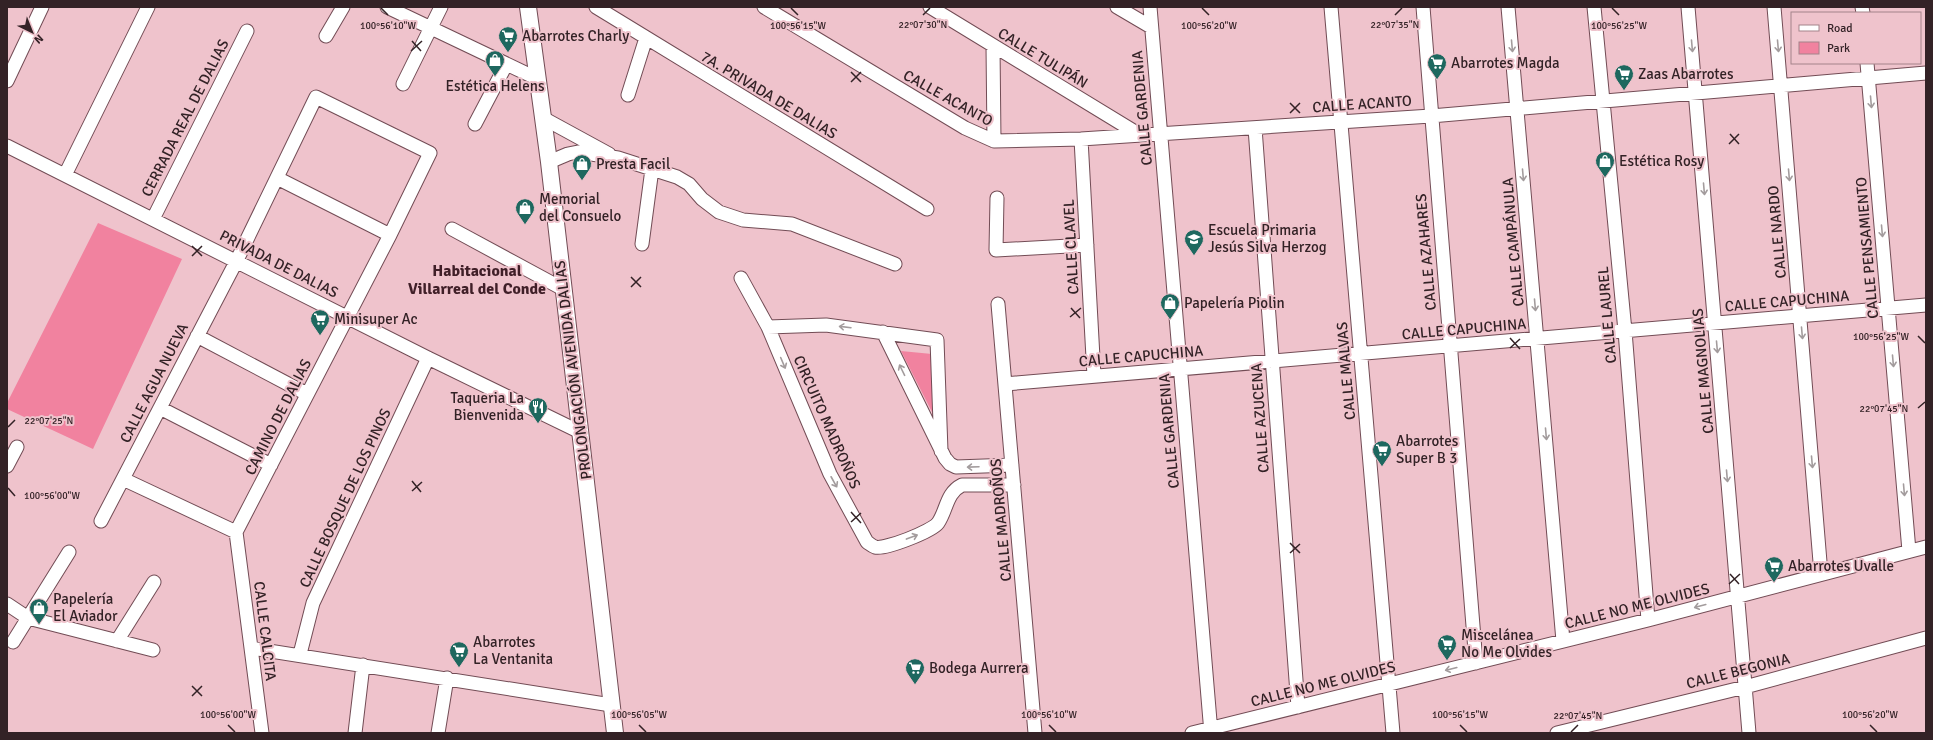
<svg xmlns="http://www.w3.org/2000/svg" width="1933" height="740" font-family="Signika,sans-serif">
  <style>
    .green { fill: #f1829f }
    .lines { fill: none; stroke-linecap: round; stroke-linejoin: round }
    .minor-casing { stroke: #724c55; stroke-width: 15 }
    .tertiary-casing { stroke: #724c55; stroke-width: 18 }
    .minor { stroke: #fff; stroke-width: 13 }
    .tertiary { stroke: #fff; stroke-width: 16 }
    .oneway { stroke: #a39c9d }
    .ticks { fill: none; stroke: #332226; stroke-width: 1.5 }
    .labels { text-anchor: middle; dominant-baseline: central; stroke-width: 4; stroke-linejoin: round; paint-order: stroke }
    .poi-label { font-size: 15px; fill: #332226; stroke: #efc3cc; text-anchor: start }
    .street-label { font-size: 15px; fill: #332226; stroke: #efc3cc }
    .neighbourhood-label { font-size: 16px; font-weight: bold; fill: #401f28; stroke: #efc3cc }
    .ticks-label { font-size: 10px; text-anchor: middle; fill: #332226; stroke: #efc3cc; stroke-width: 4; stroke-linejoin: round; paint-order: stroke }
  </style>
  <rect width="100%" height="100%" fill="#efc3cc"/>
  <!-- green -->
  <path class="green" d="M98,223L182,259L93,449L7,409V403Z
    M901,351L932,354L933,414Z"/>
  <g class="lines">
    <!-- minor casing -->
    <g class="minor-casing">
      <path id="minor" d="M387,7L538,79
        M596,7L927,209
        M764,7L965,128L994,141L1081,139L1431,116L1926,73
        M930,7L1140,135
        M1117,7L1151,27
        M1150,7L1211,733
        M1331,7L1393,733
        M1423,7L1476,663
        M1508,7L1563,641
        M1594,7L1625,331L1648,620
        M1688,7L1749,733
        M1774,7L1821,574
        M1862,7L1863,13
        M326,36L343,7
        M993,46L994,141
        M1867,63L1909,551
        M7,81L42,7
        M403,84L441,7
        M628,95L646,38
        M543,118L609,154
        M475,124L506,65
        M1255,128L1298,707
        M1081,139L1094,376
        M7,146L428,358L580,432
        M549,162L568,154L578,152L618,158L677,177L689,184L702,199L719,212L743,220L792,224L895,264
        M65,175L148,7
        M277,178L390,235
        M997,198L996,250L1087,245
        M153,219L247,31
        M452,229L563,289
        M642,244L652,169
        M741,278L768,327L830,474L867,542C870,544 872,546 875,547C885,550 932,531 938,523C947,510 946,493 962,485H1014
        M998,304L1035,733
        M768,327L826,325L937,340L941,451
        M883,332L945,458L950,464L956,467L1012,465
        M197,336L307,394
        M1005,384L1926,305
        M160,408L271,465
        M7,466L17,447
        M123,479L236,532
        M101,521L237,260L316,97L430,153L390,235L236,532
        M236,532L262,733
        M7,604L28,618L153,650
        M117,641L154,582
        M13,642L69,552
        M251,648L611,705
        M300,654L313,603L428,358
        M355,733L363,665
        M438,733L447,678
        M1192,733L1648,620L1926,547
        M1557,733L1745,687L1926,638"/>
    </g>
    <!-- tertiary casing -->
    <g class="tertiary-casing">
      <path id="tertiary" d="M528,7L549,162L615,733"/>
    </g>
    <!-- minor -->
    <use href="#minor" class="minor"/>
    <!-- tertiary -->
    <use href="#tertiary" class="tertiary"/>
  </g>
  <!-- one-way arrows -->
  <defs><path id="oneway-shaft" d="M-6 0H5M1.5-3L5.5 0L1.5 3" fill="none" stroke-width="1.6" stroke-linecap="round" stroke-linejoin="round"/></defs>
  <g class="oneway">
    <use href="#oneway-shaft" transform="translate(1512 46) rotate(85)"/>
    <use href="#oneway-shaft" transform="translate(1692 46) rotate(85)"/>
    <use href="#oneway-shaft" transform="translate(1778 46) rotate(85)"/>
    <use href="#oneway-shaft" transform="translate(1871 102) rotate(85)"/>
    <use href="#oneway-shaft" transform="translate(1523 175) rotate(85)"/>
    <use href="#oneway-shaft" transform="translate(1789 175) rotate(85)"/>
    <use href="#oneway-shaft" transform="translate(1704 189) rotate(85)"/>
    <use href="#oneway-shaft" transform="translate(1882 231) rotate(85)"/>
    <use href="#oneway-shaft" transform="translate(1535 305) rotate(85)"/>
    <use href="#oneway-shaft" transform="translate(845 327) rotate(-173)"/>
    <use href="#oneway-shaft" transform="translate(1802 333) rotate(85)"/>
    <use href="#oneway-shaft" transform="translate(1717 347) rotate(85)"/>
    <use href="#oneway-shaft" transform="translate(1893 361) rotate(85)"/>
    <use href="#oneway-shaft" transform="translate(783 363) rotate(67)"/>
    <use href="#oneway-shaft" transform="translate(902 370) rotate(-116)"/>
    <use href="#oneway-shaft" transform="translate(1546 434) rotate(85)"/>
    <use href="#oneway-shaft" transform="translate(1812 462) rotate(85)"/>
    <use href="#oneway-shaft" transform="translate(973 467) rotate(178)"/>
    <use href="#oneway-shaft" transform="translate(1727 476) rotate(85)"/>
    <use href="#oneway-shaft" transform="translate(834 482) rotate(61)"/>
    <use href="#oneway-shaft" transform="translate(1904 490) rotate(85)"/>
    <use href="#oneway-shaft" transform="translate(912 537) rotate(-20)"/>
    <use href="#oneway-shaft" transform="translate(1700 606) rotate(165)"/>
    <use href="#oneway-shaft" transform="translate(1451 669) rotate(166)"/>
  </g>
  <!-- ticks -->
  <path class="ticks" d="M381,8L388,15M791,8L798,15M1202,8L1209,15M1612,8L1619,15M923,15L930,8M1395,15L1402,8M412,41L421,51M411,51L422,41M851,72L861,82M851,82L861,72M1290,103L1300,113M1290,113L1300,103M1730,134L1739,144M1729,144L1739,134M192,246L202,256M192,256L202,246M631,277L641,287M631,287L641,277M1071,308L1080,318M1070,317L1081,308M1918,336L1925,343M1510,338L1520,349M1510,348L1520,339M1918,408L1925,402M8,427L15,420M412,481L421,492M8,488L15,496M412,491L422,482M851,512L861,523M851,522L861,513M1290,543L1300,553M1290,553L1300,544M1730,574L1739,584M1729,584L1740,574M192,686L202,696M192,696L202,686M228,725L235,732M639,725L646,732M1049,725L1056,732M1460,725L1467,732M1870,725L1877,732M1571,732L1578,725"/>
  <!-- icons -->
  <defs>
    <g id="supermarket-pin" transform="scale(1)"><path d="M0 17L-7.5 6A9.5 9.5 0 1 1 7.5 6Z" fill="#1e685f" stroke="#efc3cc"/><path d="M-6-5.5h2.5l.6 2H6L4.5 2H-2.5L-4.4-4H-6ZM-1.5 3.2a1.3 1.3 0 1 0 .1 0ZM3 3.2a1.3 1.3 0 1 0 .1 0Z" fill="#fff"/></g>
    <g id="shop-pin" transform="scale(1)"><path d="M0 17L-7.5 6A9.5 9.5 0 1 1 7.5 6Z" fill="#1e685f" stroke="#efc3cc"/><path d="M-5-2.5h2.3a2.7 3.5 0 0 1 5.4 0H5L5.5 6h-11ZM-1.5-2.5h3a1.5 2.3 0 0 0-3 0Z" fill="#fff"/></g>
    <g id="school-pin" transform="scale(1)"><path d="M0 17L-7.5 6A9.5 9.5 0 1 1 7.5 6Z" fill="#1e685f" stroke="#efc3cc"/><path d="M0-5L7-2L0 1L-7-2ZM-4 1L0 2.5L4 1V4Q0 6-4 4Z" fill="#fff"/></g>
    <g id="restaurant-pin" transform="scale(1)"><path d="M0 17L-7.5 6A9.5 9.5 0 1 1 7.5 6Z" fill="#1e685f" stroke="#efc3cc"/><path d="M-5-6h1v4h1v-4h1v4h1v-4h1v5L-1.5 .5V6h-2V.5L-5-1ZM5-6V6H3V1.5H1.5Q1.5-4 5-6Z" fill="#fff"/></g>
  </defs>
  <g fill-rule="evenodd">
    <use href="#supermarket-pin" x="508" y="36"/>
    <use href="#shop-pin" x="495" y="60"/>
    <use href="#supermarket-pin" x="1437" y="63"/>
    <use href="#supermarket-pin" x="1624" y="74"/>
    <use href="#shop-pin" x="1605" y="161"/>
    <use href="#shop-pin" x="582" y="164"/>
    <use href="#shop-pin" x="525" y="208"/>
    <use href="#school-pin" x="1194" y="239"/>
    <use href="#shop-pin" x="1170" y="303"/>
    <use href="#supermarket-pin" x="320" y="319"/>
    <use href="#restaurant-pin" x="538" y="407"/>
    <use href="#supermarket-pin" x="1382" y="450"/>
    <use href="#supermarket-pin" x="1774" y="566"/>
    <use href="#shop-pin" x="39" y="608"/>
    <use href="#supermarket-pin" x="1447" y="644"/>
    <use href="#supermarket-pin" x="459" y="651"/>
    <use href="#supermarket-pin" x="915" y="668"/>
  </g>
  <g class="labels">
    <!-- poi labels -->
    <g class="poi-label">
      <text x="522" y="36">Abarrotes Charly</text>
      <text x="1451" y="63">Abarrotes Magda</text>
      <text x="1638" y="74">Zaas Abarrotes</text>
      <text x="495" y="86" text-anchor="middle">Estética Helens</text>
      <text x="1619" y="161">Estética Rosy</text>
      <text x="596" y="164">Presta Facil</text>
      <text x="539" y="199">Memorial<tspan x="539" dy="17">del Consuelo</tspan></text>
      <text x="1208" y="230">Escuela Primaria<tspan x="1208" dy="17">Jesús Silva Herzog</tspan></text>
      <text x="1184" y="303">Papelería Piolin</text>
      <text x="334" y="319">Minisuper Ac</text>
      <text x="524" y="398" text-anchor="end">Taqueria La<tspan x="524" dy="17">Bienvenida</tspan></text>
      <text x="1396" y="441">Abarrotes<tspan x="1396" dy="17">Super B 3</tspan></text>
      <text x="1788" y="566">Abarrotes Uvalle</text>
      <text x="53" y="599">Papelería<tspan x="53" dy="17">El Aviador</tspan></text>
      <text x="1461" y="635">Miscelánea<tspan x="1461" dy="17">No Me Olvides</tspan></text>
      <text x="473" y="642">Abarrotes<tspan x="473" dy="17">La Ventanita</tspan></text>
      <text x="929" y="668">Bodega Aurrera</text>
    </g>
    <!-- street labels -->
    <g class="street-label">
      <text transform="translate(1043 58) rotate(31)">CALLE TULIPÁN</text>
      <text transform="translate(769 95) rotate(31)">7A. PRIVADA DE DALIAS</text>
      <text transform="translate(948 98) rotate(29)">CALLE ACANTO</text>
      <text transform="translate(1362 104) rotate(-4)">CALLE ACANTO</text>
      <text transform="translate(1142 108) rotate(-95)">CALLE GARDENIA</text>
      <text transform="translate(185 118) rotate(-63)">CERRADA REAL DE DALIAS</text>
      <text transform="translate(1777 232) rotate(-95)">CALLE NARDO</text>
      <text transform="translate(1513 242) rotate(-95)">CALLE CAMPÁNULA</text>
      <text transform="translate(1071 247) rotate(-93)">CALLE CLAVEL</text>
      <text transform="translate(1867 248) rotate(-95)">CALLE PENSAMIENTO</text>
      <text transform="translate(1426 252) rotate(-95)">CALLE AZAHARES</text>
      <text transform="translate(279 264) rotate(27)">PRIVADA DE DALIAS</text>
      <text transform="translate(1787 301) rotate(-5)">CALLE CAPUCHINA</text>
      <text transform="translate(1607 315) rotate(-95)">CALLE LAUREL</text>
      <text transform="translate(1464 329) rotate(-5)">CALLE CAPUCHINA</text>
      <text transform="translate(1141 356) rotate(-5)">CALLE CAPUCHINA</text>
      <text transform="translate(573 370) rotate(-97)">PROLONGACIÓN AVENIDA DALIAS</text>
      <text transform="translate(1346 371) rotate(-95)">CALLE MALVAS</text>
      <text transform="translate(1703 371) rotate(-95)">CALLE MAGNOLIAS</text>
      <text transform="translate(154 383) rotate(-63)">CALLE AGUA NUEVA</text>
      <text transform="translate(278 417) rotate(-63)">CAMINO DE DALIAS</text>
      <text transform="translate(1260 418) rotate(-94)">CALLE AZUCENA</text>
      <text transform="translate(827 422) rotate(66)">CIRCUITO MADROÑOS</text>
      <text transform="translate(1169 431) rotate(-95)">CALLE GARDENIA</text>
      <text transform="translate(345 498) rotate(-65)">CALLE BOSQUE DE LOS PINOS</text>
      <text transform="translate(1001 520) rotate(-95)">CALLE MADROÑOS</text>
      <text transform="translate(1637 606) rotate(-14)">CALLE NO ME OLVIDES</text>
      <text transform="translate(265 631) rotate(83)">CALLE CALCITA</text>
      <text transform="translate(1738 671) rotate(-14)">CALLE BEGONIA</text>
      <text transform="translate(1323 684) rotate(-14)">CALLE NO ME OLVIDES</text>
    </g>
    <!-- neighbourhood labels -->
    <g class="neighbourhood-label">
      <text x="477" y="271">Habitacional<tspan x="477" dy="18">Villarreal del Conde</tspan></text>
    </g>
  </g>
  <g class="ticks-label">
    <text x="923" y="28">22°07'30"N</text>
    <text x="1395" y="28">22°07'35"N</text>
    <text x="388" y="29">100°56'10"W</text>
    <text x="798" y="29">100°56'15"W</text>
    <text x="1209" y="29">100°56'20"W</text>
    <text x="1619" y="29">100°56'25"W</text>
    <text x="1881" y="340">100°56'25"W</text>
    <text x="1884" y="412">22°07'45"N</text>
    <text x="49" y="424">22°07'25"N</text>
    <text x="52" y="499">100°56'00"W</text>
    <text x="228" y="718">100°56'00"W</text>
    <text x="639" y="718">100°56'05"W</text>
    <text x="1049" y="718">100°56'10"W</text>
    <text x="1460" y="718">100°56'15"W</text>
    <text x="1870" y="718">100°56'20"W</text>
    <text x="1578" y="719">22°07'45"N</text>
  </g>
  <!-- border -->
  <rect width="1933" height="740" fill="none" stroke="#332226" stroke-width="16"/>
  <!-- legend -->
  <rect x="1791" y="12" width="130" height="52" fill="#efc3cc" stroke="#a4838a"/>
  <rect x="1799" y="25" width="20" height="6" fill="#ffffff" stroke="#a4838a"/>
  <text x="1827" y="32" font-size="12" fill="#332226">Road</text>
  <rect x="1799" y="42" width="20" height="12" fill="#f1829f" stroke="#a4838a"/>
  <text x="1827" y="52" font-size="12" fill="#332226">Park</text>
  <!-- north arrow -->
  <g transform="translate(32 32) rotate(137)" stroke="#efc3cc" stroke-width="3" paint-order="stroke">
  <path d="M0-3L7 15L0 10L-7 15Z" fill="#332226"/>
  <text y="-6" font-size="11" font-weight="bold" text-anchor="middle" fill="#332226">N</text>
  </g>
</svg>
